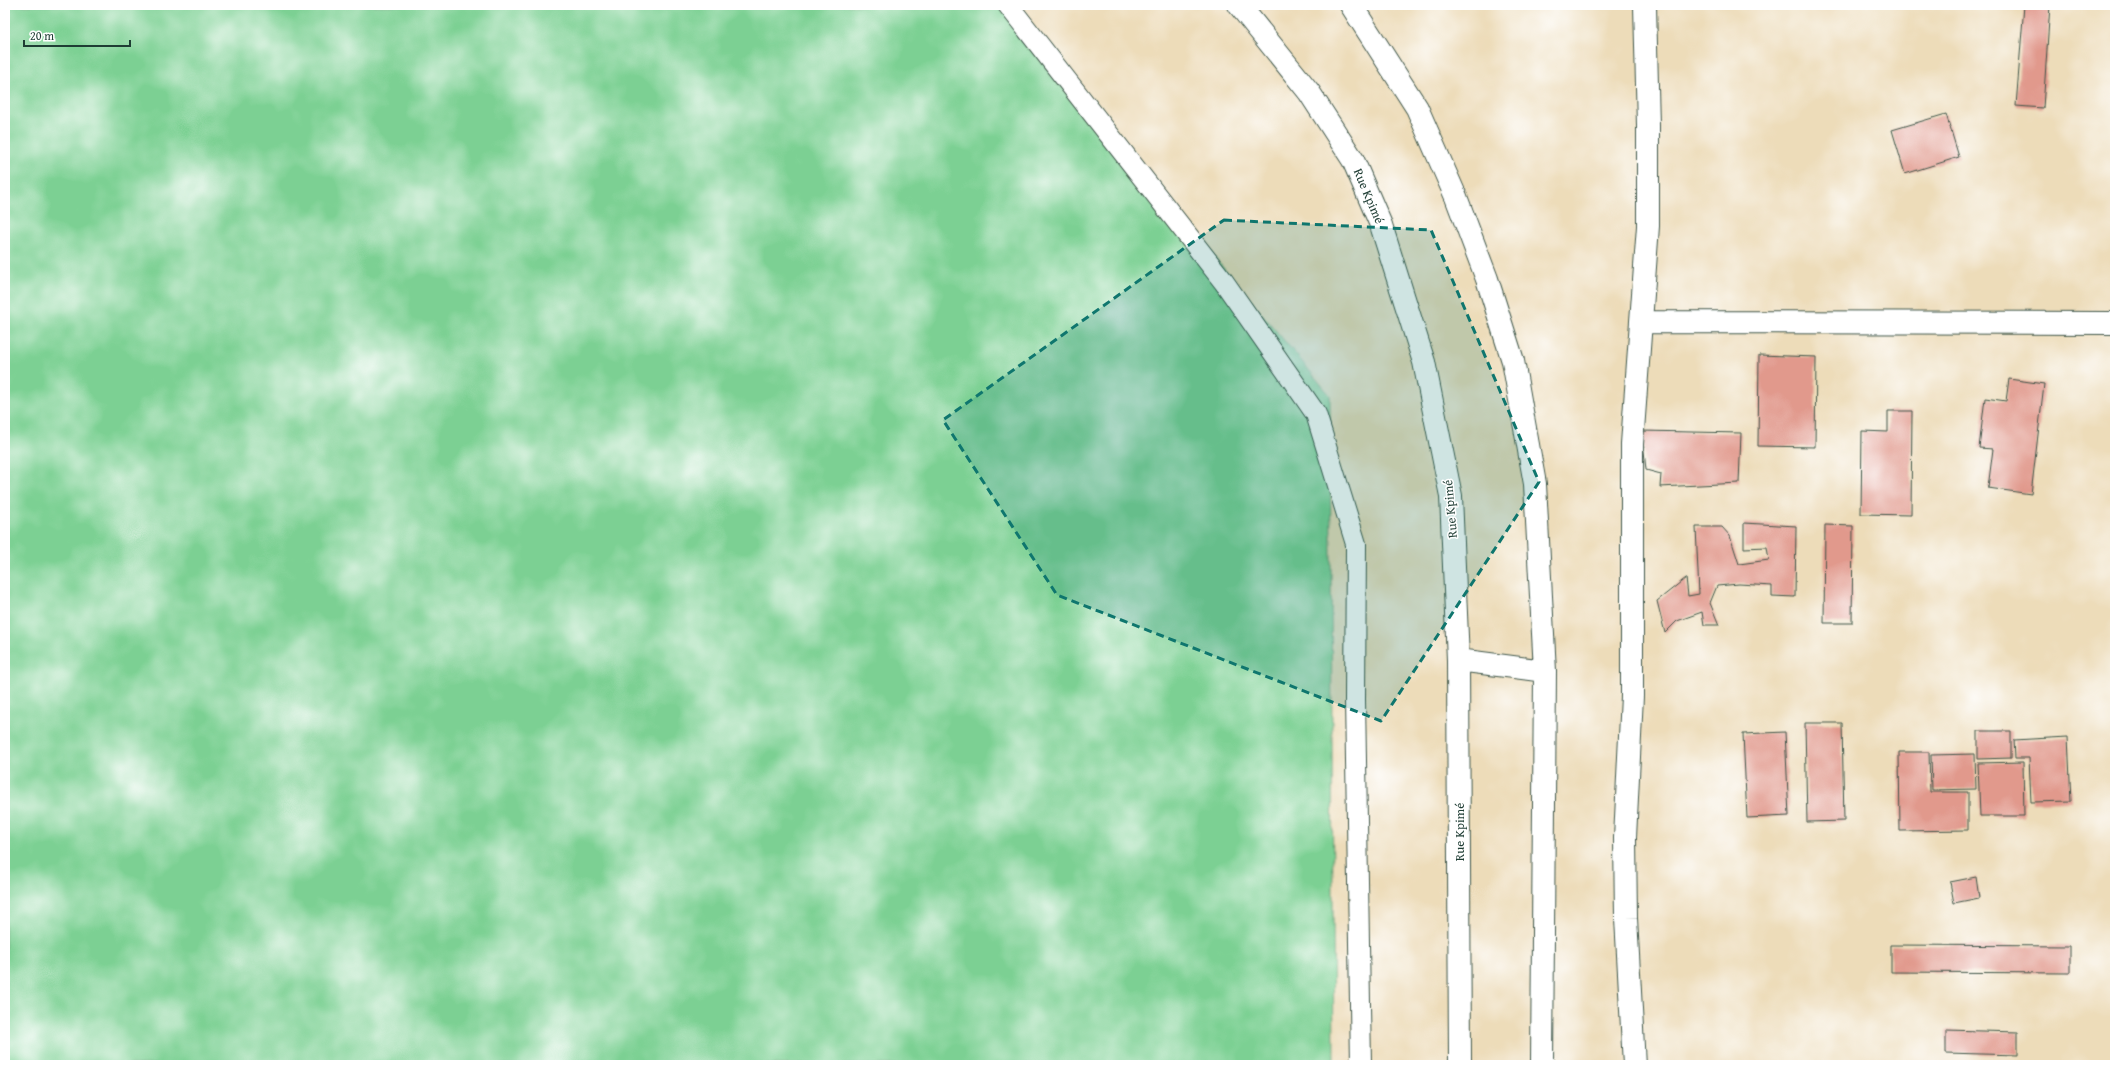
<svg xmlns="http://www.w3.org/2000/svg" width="2120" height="1070" font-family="'Gentium Book Plus',serif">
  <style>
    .green { fill: #7bd093; stroke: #4d8664 }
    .building { fill: #e1998c }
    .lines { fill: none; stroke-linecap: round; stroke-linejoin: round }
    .lane-casing { stroke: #3e5548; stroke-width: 22 }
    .street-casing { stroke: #3e5548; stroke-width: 24 }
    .secondary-casing { stroke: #3e5548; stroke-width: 24 }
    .lane { stroke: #fff; stroke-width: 20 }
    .street { stroke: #fff; stroke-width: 22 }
    .secondary { stroke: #fff; stroke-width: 22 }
    .marked { fill: #0f766e; fill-opacity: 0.2; stroke: #0f766e; stroke-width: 3; stroke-dasharray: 8 5; stroke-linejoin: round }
    .labels { text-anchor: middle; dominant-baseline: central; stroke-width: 3; stroke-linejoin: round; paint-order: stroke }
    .street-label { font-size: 13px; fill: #1f3d34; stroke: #fff }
  </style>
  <rect width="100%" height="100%" fill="#fff"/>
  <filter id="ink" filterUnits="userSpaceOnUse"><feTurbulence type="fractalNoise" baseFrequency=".025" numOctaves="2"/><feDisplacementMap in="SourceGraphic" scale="8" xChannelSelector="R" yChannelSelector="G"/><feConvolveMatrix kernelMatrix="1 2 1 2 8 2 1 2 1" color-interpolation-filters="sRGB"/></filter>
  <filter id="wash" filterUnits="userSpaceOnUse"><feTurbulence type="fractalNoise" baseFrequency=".012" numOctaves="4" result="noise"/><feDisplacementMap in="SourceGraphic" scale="16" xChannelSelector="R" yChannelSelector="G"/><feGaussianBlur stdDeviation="0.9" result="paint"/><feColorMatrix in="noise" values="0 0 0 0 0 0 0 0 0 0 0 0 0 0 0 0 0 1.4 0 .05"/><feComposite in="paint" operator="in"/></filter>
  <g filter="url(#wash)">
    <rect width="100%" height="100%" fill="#eddcb9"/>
    <!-- green -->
    <path class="green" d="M5,5H1002L1330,395L1334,1065H5Z"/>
    <g id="blocks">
      <!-- building -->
      <path class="building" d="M2024,5H2050L2043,108L2016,106Z
        M1946,114L1959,157L1905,174L1892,130Z
        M1759,355L1816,357L1815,447L1758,446Z
        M2009,379L2044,384L2031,494L1988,488L1993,449L1979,448L1985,398L2006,401Z
        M1888,411H1912L1911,515L1861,514L1862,431L1888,432Z
        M1642,431L1741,433L1739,483L1660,487L1661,474L1646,470Z
        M1744,523L1796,526L1795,597L1772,596V586L1739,584L1717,586L1710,603L1719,625H1704L1702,612L1677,621L1665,633L1657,601L1686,578L1688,596L1699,594L1696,527H1722L1730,536L1739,564L1769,560L1767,547L1744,548Z
        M1825,525L1853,526L1852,623H1824Z
        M1805,723H1842L1844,821L1807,822Z
        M1978,731H2011V758L1978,759Z
        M1785,732L1789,816L1747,818L1743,734Z
        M2068,737L2071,801L2031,802L2029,758H2015L2014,740Z
        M1899,752H1929L1930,792H1968V830L1900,831Z
        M1975,754L1976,789L1932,790L1931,755Z
        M2023,762L2024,816H1980L1978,763Z
        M1976,877L1979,898L1954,903L1950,882Z
        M1891,945L2070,946V973L1891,972Z
        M1946,1030L2018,1032V1055L1946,1053Z"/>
    </g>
  </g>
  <g filter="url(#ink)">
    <use href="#blocks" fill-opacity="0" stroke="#3e5548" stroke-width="1"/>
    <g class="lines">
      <!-- lane casing -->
      <g class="lane-casing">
        <path id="lane" d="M1008,5L1224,282L1316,414L1356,544L1355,699L1361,1065"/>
      </g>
      <!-- street casing -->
      <g class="street-casing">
        <path id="street" d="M1642,322L2115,323
          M1634,1065L1626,918L1625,838L1632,696V444L1648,226V126L1645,5"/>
      </g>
      <!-- secondary casing -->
      <g class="secondary-casing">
        <path id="secondary" d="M1239,5L1309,92L1353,160L1381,225L1424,362L1451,496L1458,660L1460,1065
          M1351,5L1417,108L1456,197L1487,279L1513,361L1535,484L1545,671L1542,1065
          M1458,660L1545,671"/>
      </g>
      <!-- lane -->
      <use href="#lane" class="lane"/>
      <!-- street -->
      <use href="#street" class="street"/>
      <!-- secondary -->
      <use href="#secondary" class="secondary"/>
    </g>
  </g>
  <!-- marked area -->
  <path class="marked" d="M1224,220L1431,230L1539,482L1381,721L1057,595L943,420Z"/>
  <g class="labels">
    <!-- street labels -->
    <g class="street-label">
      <text transform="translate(1369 196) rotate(67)">Rue Kpimé</text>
      <text transform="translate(1450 509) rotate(-95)">Rue Kpimé</text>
      <text transform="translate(1459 832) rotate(-90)">Rue Kpimé</text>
    </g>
  </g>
  <!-- margin -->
  <rect width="2120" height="1070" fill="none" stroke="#fff" stroke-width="20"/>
  <!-- scale -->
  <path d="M24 40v6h106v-6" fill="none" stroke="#1f3d34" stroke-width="2"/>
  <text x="30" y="40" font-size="12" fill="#1f3d34" stroke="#ffffff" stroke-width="3" paint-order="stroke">20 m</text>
</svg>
